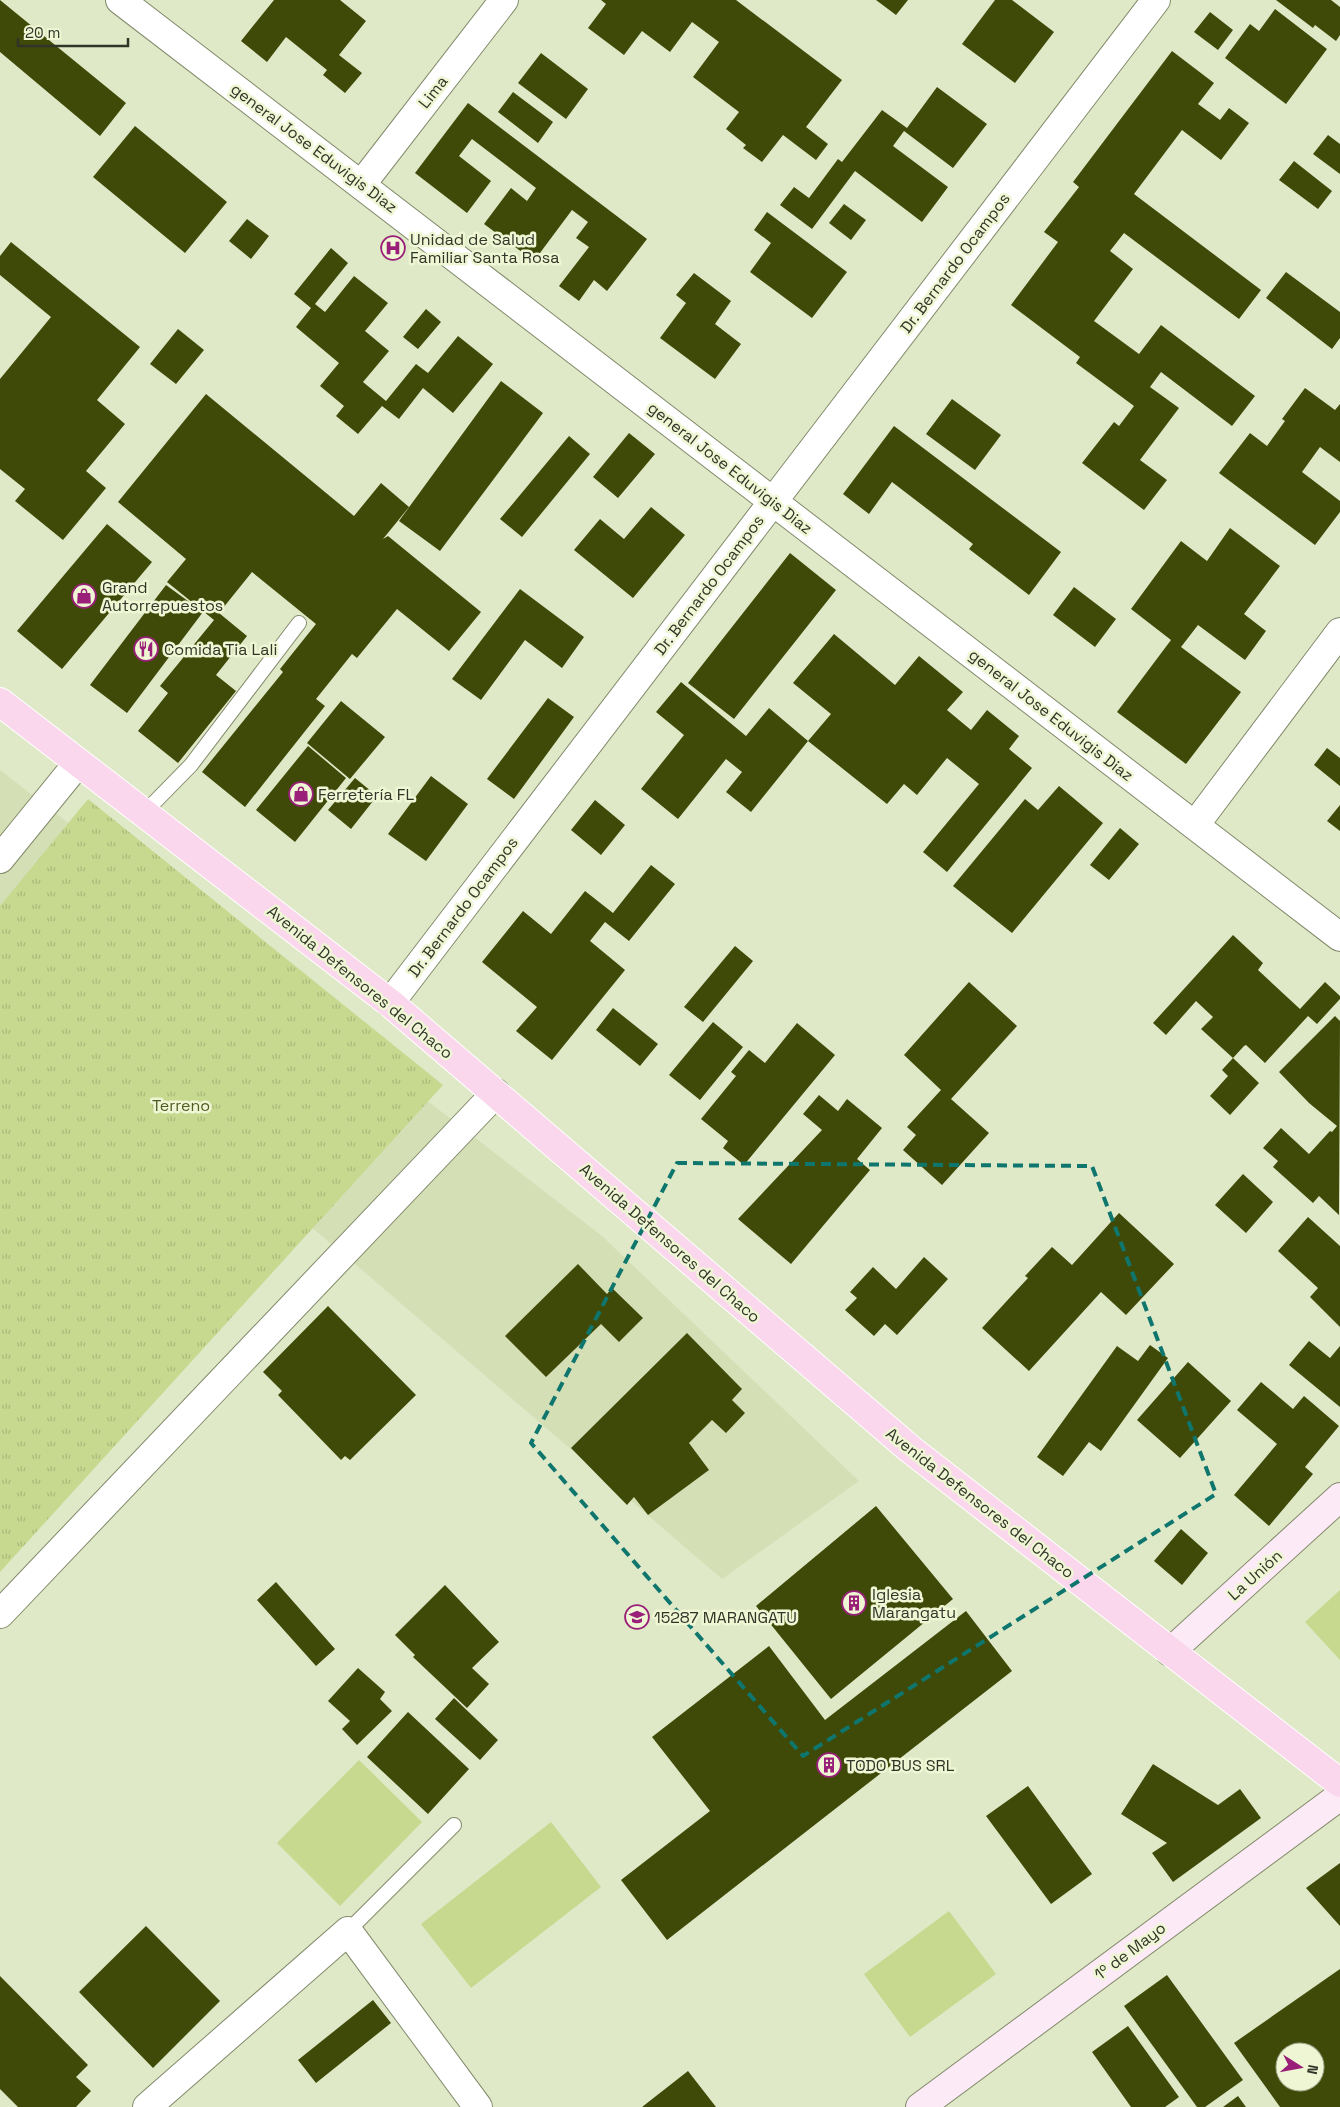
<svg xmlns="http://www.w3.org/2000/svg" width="1340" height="2107" font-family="'Space Grotesk',sans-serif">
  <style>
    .built { fill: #d5dfb6 }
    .grass { fill: #c7d88f }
    .park { fill: url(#park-tufts) }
    .building { fill: #3f4a09; fill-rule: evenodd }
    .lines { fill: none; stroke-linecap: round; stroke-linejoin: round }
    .lane-casing { stroke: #828a6b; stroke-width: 16 }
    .street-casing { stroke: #828a6b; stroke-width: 30 }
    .secondary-casing { stroke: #828a6b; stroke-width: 30 }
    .primary-casing { stroke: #fff; stroke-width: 30 }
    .lane { stroke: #fff; stroke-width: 14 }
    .street { stroke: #fff; stroke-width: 28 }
    .secondary { stroke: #fcebf6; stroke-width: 28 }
    .primary { stroke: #fad7ec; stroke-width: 28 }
    .marked { fill: none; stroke: #0f766e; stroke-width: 4; stroke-dasharray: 10 6; stroke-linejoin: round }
    .labels { text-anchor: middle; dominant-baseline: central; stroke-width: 5; stroke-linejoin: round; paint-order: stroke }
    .street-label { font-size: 16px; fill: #313528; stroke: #eef6d4 }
    .poi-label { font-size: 16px; fill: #313528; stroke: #eef6d4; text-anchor: start }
    .park-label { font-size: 16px; fill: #515c22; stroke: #eef6d4 }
  </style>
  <defs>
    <pattern id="park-tufts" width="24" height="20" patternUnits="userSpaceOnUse" patternTransform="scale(1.25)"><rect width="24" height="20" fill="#c7d88f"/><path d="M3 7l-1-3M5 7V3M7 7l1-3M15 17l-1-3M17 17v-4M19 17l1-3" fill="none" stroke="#abba7b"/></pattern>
  </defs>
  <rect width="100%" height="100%" fill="#e0e9c7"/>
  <!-- built -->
  <path class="built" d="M0,770L602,1236L859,1481L722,1579L348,1258L0,966Z"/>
  <!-- grass -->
  <path class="grass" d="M1340,1590V1660L1305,1622Z
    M359,1760L422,1822L340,1906L277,1843Z
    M551,1822L601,1887L471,1988L421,1924Z
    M949,1911L996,1974L910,2037L864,1974Z"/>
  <!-- park -->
  <path class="park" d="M88,799L443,1085L0,1572V906Z"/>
  <!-- building -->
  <path class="building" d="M0,0L126,103L100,136L0,52Z
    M274,0H340L366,21L339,55L362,73L345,93L323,75L327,70L286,37L267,62L241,41Z
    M601,0H736L842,80L806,127L828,144L816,160L783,135L762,162L743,148L746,145L726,129L739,112L693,77L719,42L692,22L670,52L642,31L624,55L588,28L606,4Z
    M876,0H908L896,15Z
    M995,0H1012L1054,32L1015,83L962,44Z
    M1276,0H1331L1340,7V35L1336,41L1315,25L1313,28Z
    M1275,9L1327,49L1286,104L1225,58L1250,24L1259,31Z
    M1210,12L1233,30L1218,50L1194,32Z
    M1172,51L1214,83L1198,104L1220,120L1229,108L1249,123L1221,160L1182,130L1134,194L1261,290L1239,319L1124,233L1110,251L1133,269L1094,321L1139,354L1161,325L1255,396L1232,426L1161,372L1150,387L1179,408L1140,460L1167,480L1144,510L1082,463L1114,422L1119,426L1134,406L1076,363L1080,357L1011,305L1058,242L1044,232L1079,187L1073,182Z
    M541,53L588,89L566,119L518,83Z
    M937,87L987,124L953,168L904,131L893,146L948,187L922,222L855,171L812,229L780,205L794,187L809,198L838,159L842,162L882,110L907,128Z
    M513,92L553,122L538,143L498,112Z
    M468,103L647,239L607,291L594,280L579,301L559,286L589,247L576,238L588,222L572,210L534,261L484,224L511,188L527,201L536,188L472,139L459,156L491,181L467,213L415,173Z
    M135,126L227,202L185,253L93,177Z
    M1328,135L1340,144V174L1313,154Z
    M1294,161L1332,191L1318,209L1279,180Z
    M844,204L866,220L851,240L829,223Z
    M767,212L847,272L812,318L750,272L771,243L754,230Z
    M247,219L269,236L251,259L229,241Z
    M11,242L140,347L97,400L125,424L86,471L106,488L63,540L15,501L25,489L0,469V379L51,317L0,275V256Z
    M331,248L348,263L315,304L325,312L354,276L388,303L365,331L389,351L363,382L386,401L416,364L428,373L458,336L493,364L453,413L423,388L399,419L382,406L358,434L336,416L344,406L320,386L339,363L296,327L311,308L294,294Z
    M1286,272L1340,312V338L1332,349L1266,298Z
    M694,273L731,301L715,324L741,344L715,379L660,338L686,303L676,295Z
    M426,309L441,322L418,349L403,337Z
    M178,329L204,350L176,384L150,364Z
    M501,381L543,413L440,551L399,521Z
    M1305,388L1335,410L1340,404V462L1320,447L1302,472L1340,501V512L1315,545L1219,473L1250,433L1267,446L1285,421L1282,419Z
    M206,394L354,516L381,483L409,507L383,539L388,536L481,612L449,651L397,609L357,658L352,654L316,699L325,706L245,807L202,772L283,672L280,669L316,624L252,572L219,613L247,636L216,675L236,691L178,763L138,731L168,693L160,686L214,620L167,582L186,559L118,502Z
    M952,399L1001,435L975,470L926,434Z
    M894,426L1061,552L1029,595L969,549L973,544L892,482L869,514L843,494Z
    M629,433L655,454L618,498L593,477Z
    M569,436L590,454L522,537L500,519Z
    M651,507L685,535L633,598L574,550L600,519L624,539Z
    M107,524L152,562L62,669L17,631Z
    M1230,528L1280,566L1244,614L1266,631L1245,660L1198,625L1181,647L1241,692L1186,764L1117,712L1171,640L1131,609L1181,541L1207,561Z
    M790,553L836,590L734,719L688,683Z
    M166,585L203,612L127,713L90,685Z
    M1074,587L1116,619L1095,647L1053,615Z
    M520,589L584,637L562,668L525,640L481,700L452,679Z
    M834,634L895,685L919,656L963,692L947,710L971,730L987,710L1019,736L1009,749L1032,768L947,872L923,852L979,784L947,758L917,795L904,784L887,804L808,741L831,714L793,683Z
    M681,682L746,736L769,708L808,741L751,812L726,792L742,772L726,759L678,819L641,789L684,735L656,712Z
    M548,698L574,717L514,799L487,779Z
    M341,701L385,737L350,779L307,743Z
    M308,746L346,778L295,842L256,810Z
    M1327,748L1340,758V786L1314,765Z
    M431,776L468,804L426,861L388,834Z
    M355,778L377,796L351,829L328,810Z
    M1059,786L1103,823L1012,933L953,886L1025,799L1038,810Z
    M595,800L625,825L601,855L571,830Z
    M1340,805V831L1327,821Z
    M1120,828L1139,844L1109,880L1090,865Z
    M651,865L675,884L629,941L605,922L590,941L625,970L552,1060L516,1031L537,1007L482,962L523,911L551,934L585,891L613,913Z
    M1233,935L1263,963L1258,970L1300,1009L1325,982L1340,996V999L1317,1024L1308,1016L1265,1063L1246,1045L1244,1046L1233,1058L1259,1083L1230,1115L1210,1096L1228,1076L1222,1070L1233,1058L1201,1029L1213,1017L1196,1001L1166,1035L1153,1023Z
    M735,946L753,961L703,1022L684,1007Z
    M969,982L1017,1026L951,1099L989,1133L942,1185L903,1150L916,1135L907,1127L941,1090L904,1055Z
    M613,1008L658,1044L640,1066L596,1030Z
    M1335,1016L1340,1021L1339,1215L1319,1196L1313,1203L1273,1167L1278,1161L1263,1148L1281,1128L1309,1154L1330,1131L1332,1132L1337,1126L1309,1103L1279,1072Z
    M713,1022L743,1047L700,1100L669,1075Z
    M797,1023L835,1055L744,1165L723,1148L728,1141L701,1119L736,1076L731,1072L749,1050L765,1063Z
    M819,1095L838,1111L847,1099L882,1128L857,1159L870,1170L791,1264L738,1219L822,1130L803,1114Z
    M1243,1174L1273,1202L1246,1233L1215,1205Z
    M1119,1213L1174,1264L1126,1315L1101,1292L1029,1371L982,1328L1028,1278L1025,1276L1052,1247L1072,1265Z
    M1308,1217L1340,1246V1327L1310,1297L1318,1288L1278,1251Z
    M924,1257L948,1279L897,1335L885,1324L874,1336L845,1310L857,1298L850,1292L873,1267L896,1289Z
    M578,1264L607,1294L612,1288L643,1318L619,1342L601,1324L546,1377L505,1336Z
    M328,1306L416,1395L350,1460L345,1456L341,1460L278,1395L282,1391L263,1372Z
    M687,1333L742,1389L732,1400L745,1413L726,1433L712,1420L689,1443L709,1470L648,1515L634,1497L627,1505L571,1448Z
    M1309,1341L1330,1358L1340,1346V1407L1289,1365Z
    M1150,1345L1168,1358L1101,1451L1089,1442L1063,1476L1037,1457L1117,1346L1138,1361Z
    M1188,1362L1231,1401L1180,1458L1137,1420Z
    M1261,1382L1293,1409L1304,1396L1339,1426L1305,1467L1313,1474L1269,1526L1234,1495L1277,1444L1237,1410Z
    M876,1506L953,1599L831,1699L756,1606Z
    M1181,1529L1208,1553L1182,1585L1154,1561Z
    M276,1582L335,1649L316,1666L257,1600Z
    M445,1585L499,1642L472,1668L489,1684L467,1708L413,1657L415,1655L395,1635Z
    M966,1611L1012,1671L667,1940L621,1880L710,1811L652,1737L769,1646L825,1720Z
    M358,1668L385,1692L380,1699L392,1711L357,1745L342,1729L350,1721L328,1701Z
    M454,1698L498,1740L480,1760L435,1719Z
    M408,1712L469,1769L428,1814L367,1757Z
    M1153,1764L1218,1805L1240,1789L1261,1818L1173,1882L1152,1853L1167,1843L1121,1814Z
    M1028,1786L1092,1874L1051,1904L986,1816Z
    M1340,1863V1926L1306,1888Z
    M146,1926L220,2001L153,2068L79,1992Z
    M1340,1969V2107H1280L1234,2043ZM1285,2052H1315V2082H1285Z
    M1167,1975L1243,2080L1205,2107H1197L1124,2006Z
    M0,1976L88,2065L76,2077L91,2091L76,2107H18L0,2089Z
    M373,2000L391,2023L316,2083L298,2060Z
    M1128,2026L1179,2097L1165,2107H1131L1092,2052Z
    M688,2071L716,2107H642Z
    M1238,2096L1246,2107H1223Z"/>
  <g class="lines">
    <!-- lane casing -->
    <g class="lane-casing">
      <path id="lane" d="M144,813L191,765L299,623
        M348,1931L454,1825"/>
    </g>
    <!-- street casing -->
    <g class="street-casing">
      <path id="street" d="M120,0L1340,937
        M361,185L504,0
        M1195,825L1340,632
        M0,859L78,763
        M390,1003L1156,0
        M0,1614L496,1093
        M147,2107L348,1931L478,2107"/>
    </g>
    <!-- secondary casing -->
    <g class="secondary-casing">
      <path id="secondary" d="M1170,1652L1340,1497
        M920,2107L1340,1796"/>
    </g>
    <!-- primary casing -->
    <g class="primary-casing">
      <path id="primary" d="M0,702L390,1003L910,1449L1340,1783"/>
    </g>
    <!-- lane -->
    <use href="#lane" class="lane"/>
    <!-- street -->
    <use href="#street" class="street"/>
    <!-- secondary -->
    <use href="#secondary" class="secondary"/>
    <!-- primary -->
    <use href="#primary" class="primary"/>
  </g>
  <!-- marked area -->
  <path class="marked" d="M677,1163L1092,1166L1216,1494L803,1756L531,1443Z"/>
  <!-- icons -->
  <defs>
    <g id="hospital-ring" transform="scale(1.25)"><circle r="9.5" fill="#eef6d4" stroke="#991f78" stroke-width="1.5"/><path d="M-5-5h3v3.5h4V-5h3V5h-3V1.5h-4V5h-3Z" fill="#991f78"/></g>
    <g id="shop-ring" transform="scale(1.25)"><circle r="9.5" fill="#eef6d4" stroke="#991f78" stroke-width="1.5"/><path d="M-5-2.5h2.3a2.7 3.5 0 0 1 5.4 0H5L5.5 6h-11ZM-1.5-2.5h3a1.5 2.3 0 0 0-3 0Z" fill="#991f78"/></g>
    <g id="restaurant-ring" transform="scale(1.25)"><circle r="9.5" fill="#eef6d4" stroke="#991f78" stroke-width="1.5"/><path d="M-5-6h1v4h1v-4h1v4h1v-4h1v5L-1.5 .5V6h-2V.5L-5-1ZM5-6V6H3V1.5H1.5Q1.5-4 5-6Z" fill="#991f78"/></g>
    <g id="building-ring" transform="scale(1.25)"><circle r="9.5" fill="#eef6d4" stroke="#991f78" stroke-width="1.5"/><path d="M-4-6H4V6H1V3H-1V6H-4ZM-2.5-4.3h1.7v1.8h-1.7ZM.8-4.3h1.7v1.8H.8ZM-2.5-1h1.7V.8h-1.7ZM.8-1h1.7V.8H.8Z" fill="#991f78"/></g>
    <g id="school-ring" transform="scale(1.25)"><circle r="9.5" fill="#eef6d4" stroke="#991f78" stroke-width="1.5"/><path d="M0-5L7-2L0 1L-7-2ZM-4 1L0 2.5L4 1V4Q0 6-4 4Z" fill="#991f78"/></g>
  </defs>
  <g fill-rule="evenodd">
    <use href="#hospital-ring" x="393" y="248"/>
    <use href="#shop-ring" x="84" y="596"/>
    <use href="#restaurant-ring" x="146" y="649"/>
    <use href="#shop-ring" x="301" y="794"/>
    <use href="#building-ring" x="854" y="1603"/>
    <use href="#school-ring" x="637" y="1617"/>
    <use href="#building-ring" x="829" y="1765"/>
  </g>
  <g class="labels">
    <!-- street labels -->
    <g class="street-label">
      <text transform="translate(433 92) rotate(-52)">Lima</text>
      <text transform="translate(314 148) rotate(37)">general Jose Eduvigis Diaz</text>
      <text transform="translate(955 263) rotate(-53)">Dr. Bernardo Ocampos</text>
      <text transform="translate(730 468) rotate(38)">general Jose Eduvigis Diaz</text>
      <text transform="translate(709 585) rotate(-53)">Dr. Bernardo Ocampos</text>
      <text transform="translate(1051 715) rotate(38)">general Jose Eduvigis Diaz</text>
      <text transform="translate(463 907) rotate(-53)">Dr. Bernardo Ocampos</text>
      <text transform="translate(360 982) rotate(39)">Avenida Defensores del Chaco</text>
      <text transform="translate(670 1243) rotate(41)">Avenida Defensores del Chaco</text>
      <text transform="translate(980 1503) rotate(38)">Avenida Defensores del Chaco</text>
      <text transform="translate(1255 1575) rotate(-42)">La Unión</text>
      <text transform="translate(1130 1951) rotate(-37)">1º de Mayo</text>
    </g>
    <!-- poi labels -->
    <g class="poi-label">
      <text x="410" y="239">Unidad de Salud<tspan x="410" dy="18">Familiar Santa Rosa</tspan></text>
      <text x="102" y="587">Grand<tspan x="102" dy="18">Autorrepuestos</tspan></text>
      <text x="164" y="649">Comida Tia Lali</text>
      <text x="318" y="794">Ferretería FL</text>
      <text x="872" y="1594">Iglesia<tspan x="872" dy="18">Marangatu</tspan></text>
      <text x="654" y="1617">15287 MARANGATU</text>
      <text x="846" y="1765">TODO BUS SRL</text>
    </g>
    <!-- park labels -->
    <g class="park-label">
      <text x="181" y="1105">Terreno</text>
    </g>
  </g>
  <!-- north arrow -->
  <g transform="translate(1300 2067) rotate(101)"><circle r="24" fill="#eef6d4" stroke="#a2a98f"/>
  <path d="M0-4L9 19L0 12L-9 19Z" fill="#991f78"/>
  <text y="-8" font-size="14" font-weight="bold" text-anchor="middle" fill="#313528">N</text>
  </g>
  <!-- scale -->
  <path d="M18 38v8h110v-8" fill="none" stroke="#313528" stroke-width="2.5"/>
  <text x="25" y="38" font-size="15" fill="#313528" stroke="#eef6d4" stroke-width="4" paint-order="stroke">20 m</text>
</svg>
